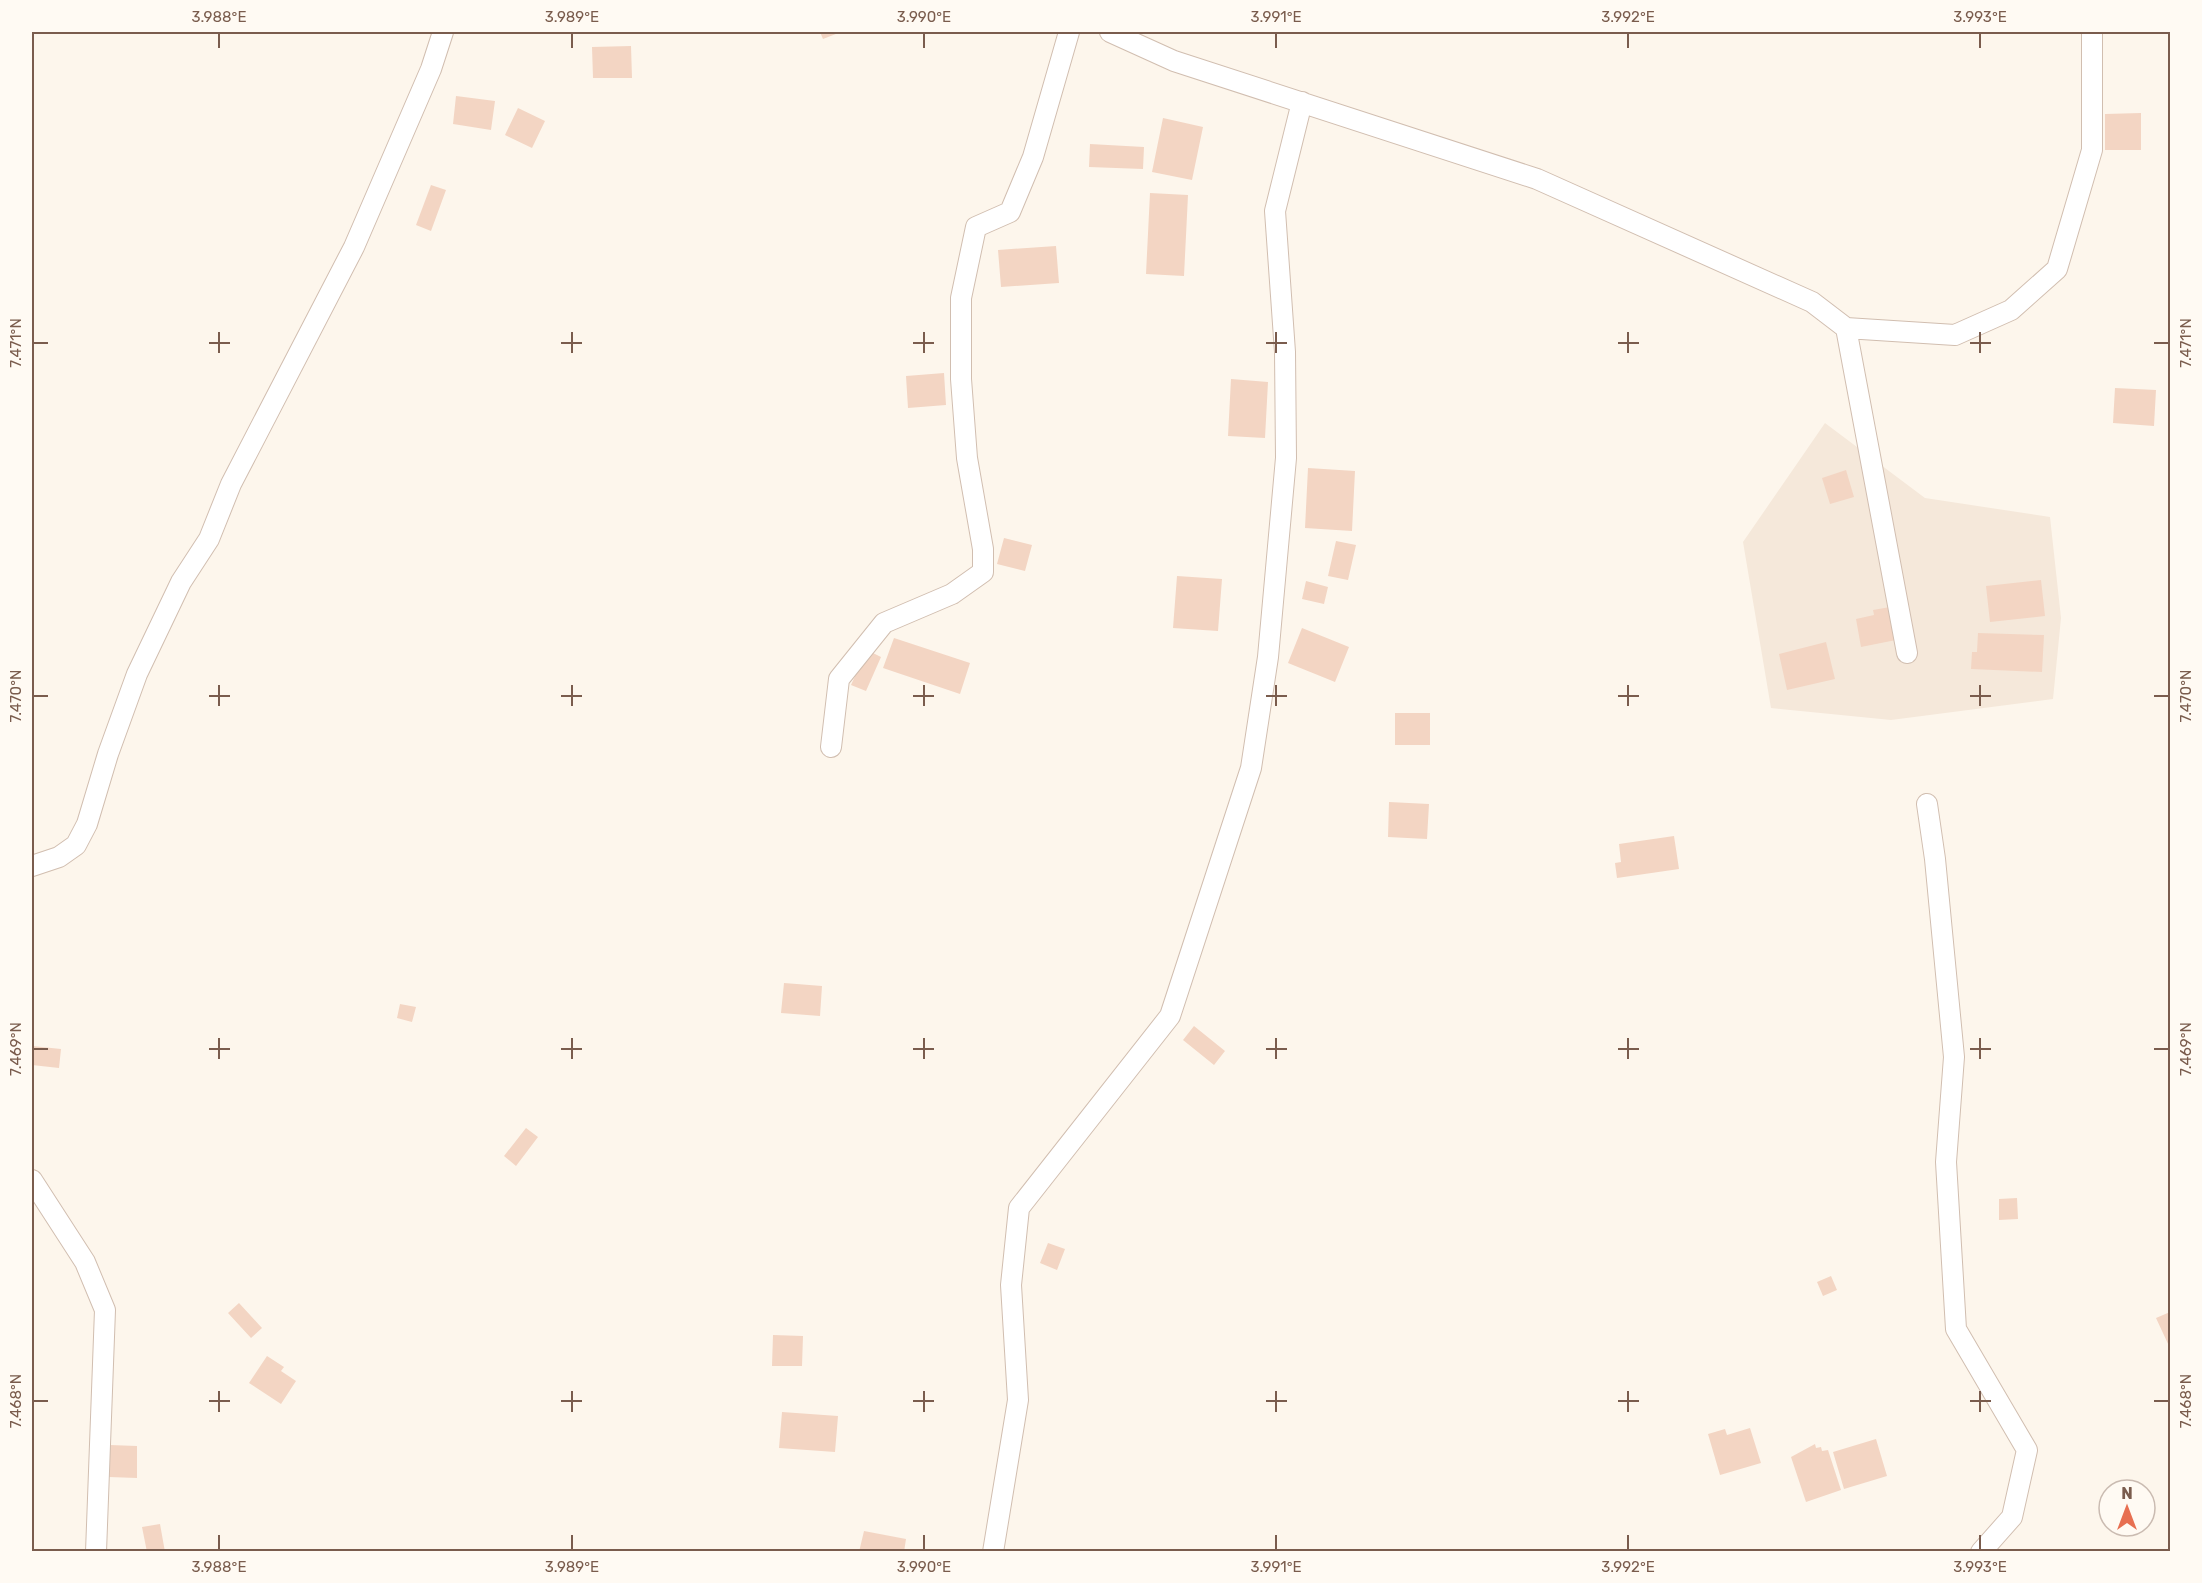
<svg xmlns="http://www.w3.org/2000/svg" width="2202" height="1583" font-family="Rubik,sans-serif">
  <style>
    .residential { fill: #f5e8da }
    .building { fill: #f3d5c3 }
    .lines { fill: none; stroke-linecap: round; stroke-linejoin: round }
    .minor-casing { stroke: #d1beb0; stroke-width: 22 }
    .minor { stroke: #fff; stroke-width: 20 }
    .ticks { fill: none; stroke: #7a5c4d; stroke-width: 2 }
    .neatline { fill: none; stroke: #7a5c4d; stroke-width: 2 }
    .ticks-label { font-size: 15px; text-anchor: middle; fill: #7a5c4d }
  </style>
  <rect width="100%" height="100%" fill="#fdf6ec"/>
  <!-- residential -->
  <path class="residential" d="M1825,423L1925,498L2050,517L2061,618L2053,699L1891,720L1771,708L1743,542Z"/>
  <!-- building -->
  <path class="building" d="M820,32H841L823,39Z
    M631,46L632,78H593L592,47Z
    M456,96L495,101L491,130L453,124Z
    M518,108L545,121L532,148L505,135Z
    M2141,113V150H2105V114Z
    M1163,118L1203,127L1192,180L1152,172Z
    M1090,144L1144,147L1143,169L1089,167Z
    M431,185L446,190L431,231L416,225Z
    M1150,193L1188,195L1184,276L1146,274Z
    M1056,246L1059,283L1001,287L998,250Z
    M944,373L946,405L908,408L906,376Z
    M1231,379L1268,382L1265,438L1228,436Z
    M2115,388L2156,390L2154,426L2113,423Z
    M1308,468L1355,471L1352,531L1305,528Z
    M1846,470L1854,497L1830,504L1822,478Z
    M1004,538L1032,545L1025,571L997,564Z
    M1336,541L1356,545L1348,580L1328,576Z
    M1177,576L1222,579L1218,631L1173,628Z
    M2041,580L2045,616L1990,622L1986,586Z
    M1306,581L1328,587L1324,604L1302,599Z
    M1890,607L1896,640L1861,647L1856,619L1874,615L1873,610Z
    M1302,628L1349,647L1335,682L1288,663Z
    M1978,633L2044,635L2042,672L1971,669L1972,652H1977Z
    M894,638L970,663L960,694L883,668Z
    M1826,642L1835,679L1787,690L1779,654Z
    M867,650L881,657L866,691L851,685Z
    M1395,713H1430V745H1395Z
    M1389,802L1429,804L1427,839L1388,837Z
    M1674,836L1679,869L1617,878L1615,863L1621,862L1619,844Z
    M784,983L822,986L820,1016L781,1013Z
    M400,1004L416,1007L412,1022L397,1018Z
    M1194,1026L1225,1051L1214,1065L1183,1040Z
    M32,1046L61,1049L59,1068L32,1065Z
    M526,1128L538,1137L516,1166L504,1156Z
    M2017,1198L2018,1219L1999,1220V1199Z
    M1048,1243L1065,1249L1057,1270L1040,1263Z
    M1831,1276L1837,1290L1823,1296L1817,1282Z
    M239,1303L262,1328L251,1338L228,1313Z
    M2170,1312V1345L2169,1346L2156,1318Z
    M773,1335L803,1336L802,1366H772Z
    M267,1356L284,1367L281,1371L296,1381L281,1404L249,1383Z
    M782,1412L838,1416L835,1452L779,1448Z
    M1750,1428L1761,1463L1720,1475L1708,1434L1725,1429L1727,1435Z
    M1876,1439L1887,1476L1844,1489L1833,1452Z
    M1815,1444L1816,1448L1821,1447L1822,1451L1828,1450L1841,1490L1806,1502L1791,1457Z
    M110,1445L137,1446V1478L109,1477Z
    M160,1524L165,1552H147L142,1527Z
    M864,1531L906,1539L904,1552H859Z"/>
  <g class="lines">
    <!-- minor casing -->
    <g class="minor-casing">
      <path id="minor" d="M1110,32L1174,61L1537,179L1812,302L1846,328L1955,335L2011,310L2057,269L2092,150V32
        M1846,328L1907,653
        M831,747L839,679L884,623L952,594L983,572V549L967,458L961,379V298L976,227L1010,212L1033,157L1069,32
        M1927,804L1935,859L1954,1057L1946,1162L1956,1329L2027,1450L2012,1517L1981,1552
        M32,866L59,857L76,845L87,824L108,754L137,674L181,582L209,539L231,484L354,247L431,69L443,32
        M32,1180L85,1262L105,1310L96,1552
        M993,1552L1018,1400L1011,1285L1019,1208L1170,1016L1251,768L1268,657L1286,458L1285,352L1275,211L1302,102"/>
    </g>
    <!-- minor -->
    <use href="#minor" class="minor"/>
  </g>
  <!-- ticks -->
  <path class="ticks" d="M219,33V48M572,33V48M924,33V48M1276,33V48M1628,33V48M1980,33V48M219,332V353M572,332V353M924,332V353M1276,332V353M1628,332V353M1980,332V353M33,343H48M209,343H230M561,343H582M913,343H934M1266,343H1287M1618,343H1639M1970,343H1991M2154,343H2169M219,685V706M572,685V706M924,685V706M1276,685V706M1628,685V706M1980,685V706M33,696H48M209,696H230M561,696H582M913,696H934M1266,696H1287M1618,696H1639M1970,696H1991M2154,696H2169M219,1038V1059M572,1038V1059M924,1038V1059M1276,1038V1059M1628,1038V1059M1980,1038V1059M33,1049H48M209,1049H230M561,1049H582M913,1049H934M1266,1049H1287M1618,1049H1639M1970,1049H1991M2154,1049H2169M219,1391V1412M572,1391V1412M924,1391V1412M1276,1391V1412M1628,1391V1412M1980,1391V1412M33,1401H48M209,1401H230M561,1401H582M913,1401H934M1266,1401H1287M1618,1401H1639M1970,1401H1991M2154,1401H2169M219,1535V1550M572,1535V1550M924,1535V1550M1276,1535V1550M1628,1535V1550M1980,1535V1550"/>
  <!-- border -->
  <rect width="2202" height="1583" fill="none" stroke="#fffaf3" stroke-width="66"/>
  <!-- north arrow -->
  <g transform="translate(2127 1508)"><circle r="28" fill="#fffaf3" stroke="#cabbb1" stroke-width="1.5"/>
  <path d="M0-4.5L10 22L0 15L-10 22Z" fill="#e76f51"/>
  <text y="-9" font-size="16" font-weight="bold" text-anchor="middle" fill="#7a5c4d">N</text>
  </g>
  <rect x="33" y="33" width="2136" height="1517" class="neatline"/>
  <g class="ticks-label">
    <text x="219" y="22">3.988°E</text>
    <text x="572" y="22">3.989°E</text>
    <text x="924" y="22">3.990°E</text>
    <text x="1276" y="22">3.991°E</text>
    <text x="1628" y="22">3.992°E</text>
    <text x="1980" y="22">3.993°E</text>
    <text transform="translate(16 343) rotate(-90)" y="5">7.471°N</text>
    <text transform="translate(2186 343) rotate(-90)" y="5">7.471°N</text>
    <text transform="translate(16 696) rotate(-90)" y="5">7.470°N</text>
    <text transform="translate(2186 696) rotate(-90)" y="5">7.470°N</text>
    <text transform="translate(16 1049) rotate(-90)" y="5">7.469°N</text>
    <text transform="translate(2186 1049) rotate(-90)" y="5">7.469°N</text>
    <text transform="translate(16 1401) rotate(-90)" y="5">7.468°N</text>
    <text transform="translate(2186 1401) rotate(-90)" y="5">7.468°N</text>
    <text x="219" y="1572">3.988°E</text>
    <text x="572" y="1572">3.989°E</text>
    <text x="924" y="1572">3.990°E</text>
    <text x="1276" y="1572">3.991°E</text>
    <text x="1628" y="1572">3.992°E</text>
    <text x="1980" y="1572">3.993°E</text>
  </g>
</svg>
